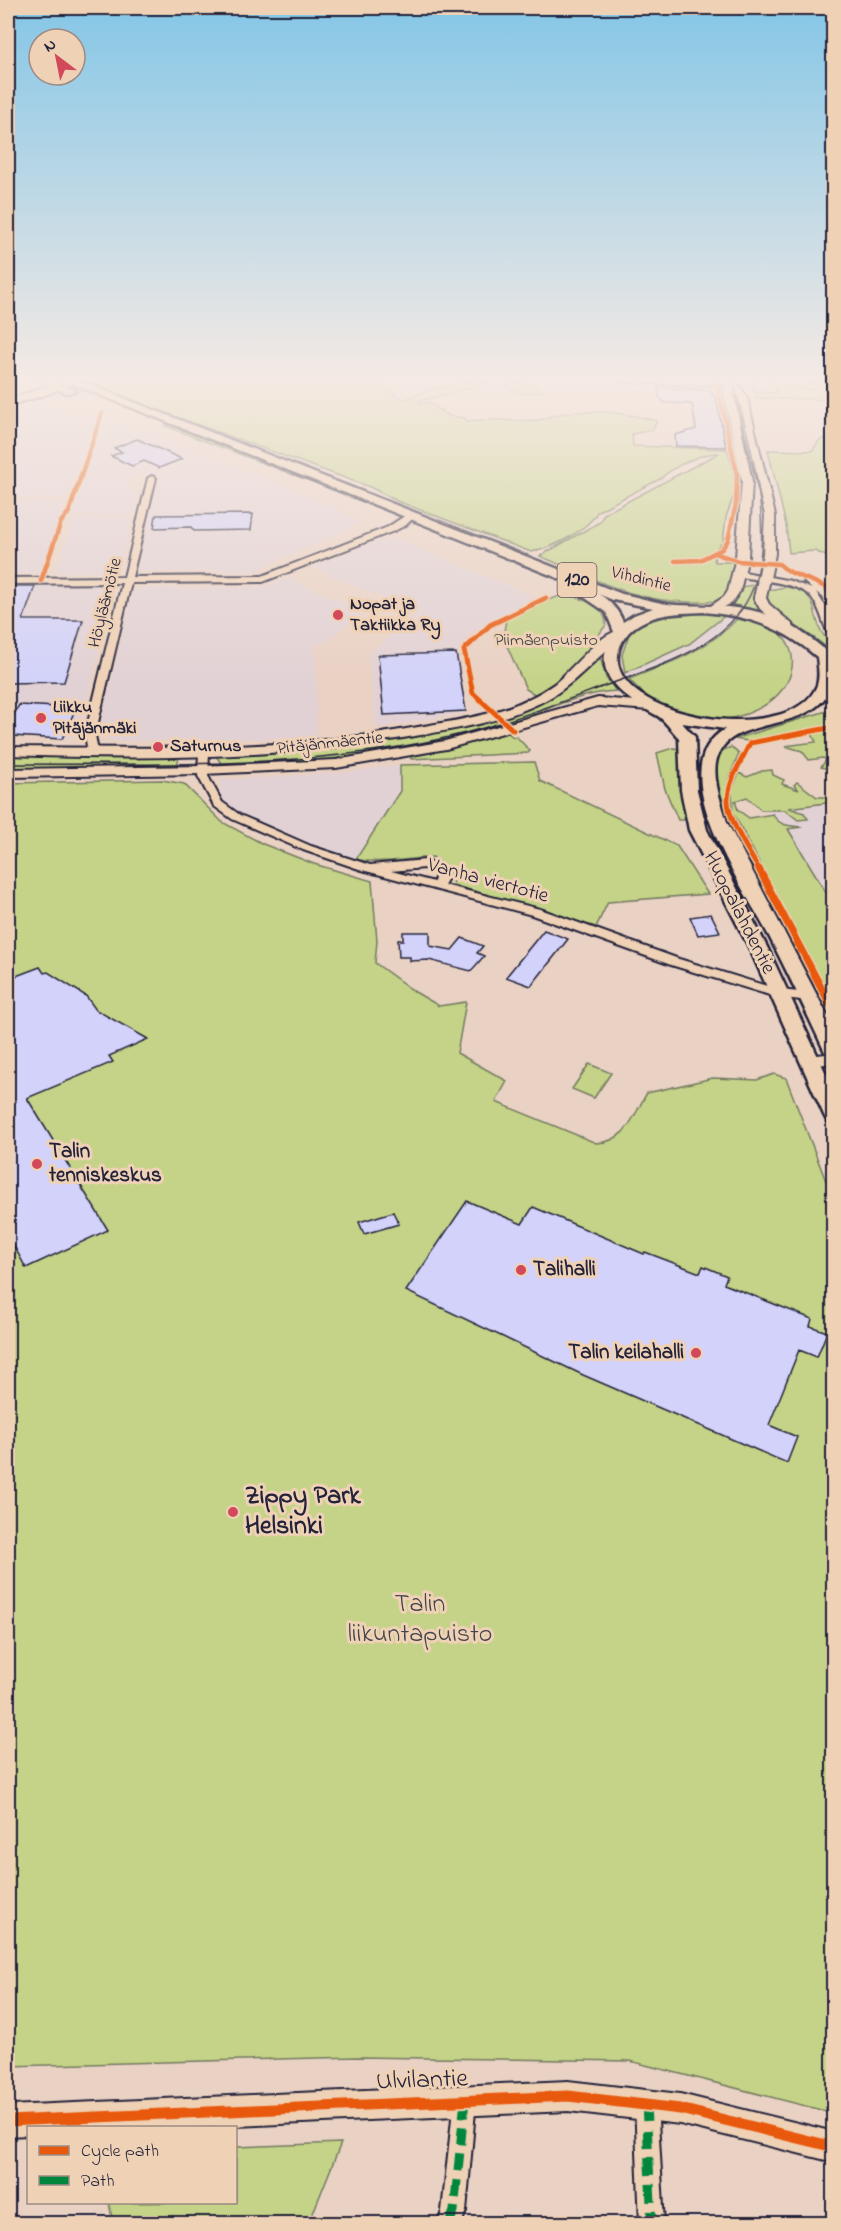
<svg xmlns="http://www.w3.org/2000/svg" width="841" height="2231" font-family="'Indie Flower',sans-serif">
  <style>
    .built { fill: #e2d1d4 }
    .green { fill: #c4d387; stroke: #737a61; stroke-width: 1.5 }
    .building { fill: #d2d2fa; stroke: #22223b; stroke-width: 1.5 }
    .lines { fill: none; stroke-linecap: round; stroke-linejoin: round }
    .street-casing { stroke: #22223b; stroke-width: 4 }
    .secondary-casing { stroke: #22223b; stroke-width: 4 }
    .primary-casing { stroke: #22223b; stroke-width: 5 }
    .street { fill: #efd1b5; fill-rule: evenodd }
    .secondary { fill: #efd1b5; fill-rule: evenodd }
    .primary { fill: #efd1b5; fill-rule: evenodd }
    .tram { stroke: #22223b; stroke-width: 1.5 }
    .quiet { stroke: #00873e; stroke-width: 9; stroke-dasharray: 18 9; stroke-linecap: butt }
    .cycleway-far3-casing { stroke: #efd1b5; stroke-width: 7 }
    .cycleway-far2-casing { stroke: #efd1b5; stroke-width: 8 }
    .cycleway-far1-casing { stroke: #efd1b5; stroke-width: 10 }
    .cycleway-casing { stroke: #efd1b5; stroke-width: 15 }
    .cycleway-far3 { stroke: #e8590c; stroke-width: 4.5 }
    .cycleway-far2 { stroke: #e8590c; stroke-width: 5 }
    .cycleway-far1 { stroke: #e8590c; stroke-width: 7 }
    .cycleway { stroke: #e8590c; stroke-width: 11 }
    .poi-dot { fill: #d1495b; stroke: #efd1b5; stroke-width: 2 }
    .labels { text-anchor: middle; dominant-baseline: central; stroke-width: 6; stroke-linejoin: round; paint-order: stroke }
    .far-street-label { font-size: 18px; fill: #22223b; stroke: #efd1b5 }
    .far-poi-label { font-size: 18px; font-weight: bold; fill: #22223b; stroke: #efd1b5; text-anchor: start }
    .far-park-label { font-size: 18px; fill: #42454a; stroke: #efd1b5 }
    .shield { fill: #efd1b5; stroke: #605660; stroke-width: 1.5 }
    .shield-label { font-size: 20px; font-weight: bold; fill: #22223b }
    .street-label { font-size: 21px; fill: #22223b; stroke: #efd1b5 }
    .poi-label { font-size: 21px; font-weight: bold; fill: #22223b; stroke: #efd1b5; text-anchor: start }
    .near-poi-label { font-size: 26px; font-weight: bold; fill: #22223b; stroke: #efd1b5; text-anchor: start }
    .near-park-label { font-size: 26px; fill: #42454a; stroke: #efd1b5 }
    .near-street-label { font-size: 26px; fill: #22223b; stroke: #efd1b5 }
  </style>
  <rect width="100%" height="100%" fill="#e9d1c3"/>
  <filter id="ink" filterUnits="userSpaceOnUse"><feTurbulence type="fractalNoise" baseFrequency=".0167" numOctaves="2"/><feDisplacementMap in="SourceGraphic" scale="12" xChannelSelector="R" yChannelSelector="G"/><feConvolveMatrix kernelMatrix="1 2 1 2 8 2 1 2 1" color-interpolation-filters="sRGB"/></filter>
  <g filter="url(#ink)">
    <!-- built -->
    <path class="built" d="M750,377H833V396L754,393Z
      M43,397L96,420L67,498H8V409Z
      M113,417L331,505L359,522L349,529L255,571L140,572L137,568L159,475L132,476L129,488L138,493L133,515L72,516L86,476L84,469L101,422Z
      M8,502H66L40,573H8Z
      M132,518L120,567L117,571L55,573L74,519Z
      M392,537L533,596L468,635L457,652L466,713L376,728L368,655L417,613L312,567L379,540L383,541Z
      M289,578L363,611L324,643L315,644L317,738L110,741L101,722L133,589L259,587Z
      M107,585L115,588L81,722L70,737L8,736V586Z
      M727,614L739,617L729,628L700,648L629,679L625,673L689,644Z
      M400,765L401,790L356,859L298,840L233,809L224,802L219,790L221,780L340,773Z
      M833,802V929L766,810Z"/>
    <!-- green -->
    <path class="green" d="M77,377H370L403,400L427,391L483,377H526H513L419,401L422,404L429,403L449,416L465,418L467,421C491,418 513,422 537,420C545,419 552,415 560,414C593,409 624,412 657,421L652,430L632,434L633,446L727,449L734,472V495L726,517L723,542L713,552L715,562H736C734,573 732,590 724,597C716,603 703,602 693,602C634,603 591,577 540,556L600,522L604,514L719,453C701,453 674,466 660,479L598,511C588,530 552,549 531,552L397,501L370,487L149,407Z
      M751,379L772,380L773,384L770,380H753L755,392L776,393L775,386L814,389L813,385L804,384L802,379L833,380V400L756,398Z
      M527,380L543,391L520,394L504,385Z
      M168,425L367,500L365,502L165,426Z
      M833,434V559L815,551L789,553L786,525L768,450L812,451L819,441Z
      M758,584L765,612L731,604L738,597L742,587Z
      M786,587C819,592 810,607 821,631C827,643 833,641 833,655C817,632 770,620 765,594L768,590Z
      M566,594C582,599 606,604 606,625L573,669L536,695L526,689L503,637L506,620L525,608Z
      M696,612L727,614L689,644L625,673L622,655L631,628L654,617Z
      M739,617C750,620 763,622 774,627C841,686 709,771 629,679C669,664 710,649 739,617Z
      M599,653L606,678L616,691C576,692 522,721 481,732C396,756 310,762 223,766L216,756L373,742L489,720L536,705L554,696L579,677Z
      M833,709V725L748,741L735,739Z
      M833,730V770L821,767L826,760L823,758L809,760L802,751L785,746L816,742L812,734Z
      M508,733L513,737L516,736L530,751L528,753L411,759V757Z
      M731,747L739,754C729,776 722,792 728,817H725C719,796 712,774 719,752Z
      M673,748L680,749L681,791L685,820H678L665,789L657,753Z
      M8,753L179,755L177,768L8,769Z
      M534,762L540,781L677,846L708,894L608,902L596,927L453,885L450,870L433,857C411,858 376,865 356,859L400,791V765Z
      M772,770L773,775L784,780L782,784L799,790L794,785L797,782L817,797H833V802L789,808L804,813L808,819L798,820L785,810H761L747,797L735,801L738,810L749,818L773,814C778,826 791,826 802,827L788,829L833,904V1004L733,812L732,790L739,773L747,777L762,771Z
      M162,780L184,784L222,822L263,844L314,864L372,881L377,941L375,963L415,992L439,1006L466,1002L457,1053L507,1081L496,1102L596,1143C627,1142 633,1116 647,1093L713,1078L757,1080L774,1074L786,1078L826,1181L834,1182L833,2113L630,2061L358,2057L8,2066V783Z
      M589,1064L611,1073L594,1098L572,1089Z
      M341,2143L309,2223H113L109,2203L236,2202V2147Z"/>
    <!-- building -->
    <path class="building" d="M658,387L709,390L716,398L726,447L676,446L675,435L696,429L692,404L665,403L659,397Z
      M137,439L182,459L159,468L144,461L132,466L111,456L122,452L114,448Z
      M253,514L251,530L194,531L191,527L154,528L156,515Z
      M8,586H35L23,620H83L64,682L8,683Z
      M456,653L466,711L384,715L378,655Z
      M19,705L76,708L62,739L12,736L15,728L8,726Z
      M711,914L720,932L698,935L690,917Z
      M544,930L568,939L531,986L506,977Z
      M403,932H430V946L452,950L462,938L483,946L477,953L484,956L471,971L429,960L410,961V957H399L398,940H403Z
      M40,967L44,973L48,972L86,996L96,1010L148,1039L109,1056L113,1062L27,1098L108,1230L26,1268L8,1235V979Z
      M467,1201L522,1224L533,1207L644,1254L645,1252L700,1273L703,1266L727,1276L724,1284L812,1319L810,1326L827,1332L817,1357L799,1350L769,1425L797,1437L787,1463L583,1375L406,1291Z
      M393,1212L399,1224L364,1234L359,1222Z"/>
    <g class="lines">
      <!-- street casing -->
      <g class="street-casing">
        <path id="street" d="M152,476L156,478L132,577L262,576L388,527L409,513L416,515L406,525L394,531L263,582L131,583L95,735L98,752L93,755L88,752L85,735L122,583L8,584V578L124,577L148,478Z
          M739,571L791,581L812,589L804,582L811,580L832,597L834,639L829,636C823,624 820,608 812,598C798,581 756,581 736,576V572ZM816,592L824,598L825,606Z
          M204,749L209,752L208,776L222,802L240,815L311,846L370,865L426,860L447,871L448,878L444,885L540,909L679,959L780,990L809,993L815,997L809,1001L776,997L671,965L532,915L362,870L303,850L232,819L214,806L198,776L199,752ZM425,868L436,873L434,882L391,871Z
          M834,1053V1063L809,1066L802,1061L809,1056Z
          M465,2089L473,2092L476,2100L466,2211L461,2224H438L442,2211L454,2100L457,2092Z
          M646,2092L654,2095L657,2103L664,2224H640L635,2103L638,2095Z"/>
      </g>
      <!-- secondary casing -->
      <g class="secondary-casing">
        <path id="secondary" d="M607,377L735,380L747,397L775,515V554L766,598L769,604L792,624V630H784L760,609L754,598L763,554L765,515L737,397L733,391L752,481L748,557L740,591L732,603L712,613L706,609L724,597L728,591L736,557L742,481L723,391L726,385L632,383Z
          M69,378L74,381L72,383L51,393L8,406V400Z
          M617,631L623,635L621,638C594,659 572,688 540,703C503,721 462,728 421,735C285,759 145,760 8,755V747C143,748 279,752 412,728C441,723 470,719 497,711C517,705 537,696 554,684C572,670 597,636 617,631Z
          M598,698L649,702L656,706L649,710L598,706L446,749L336,768L203,774L8,777V769L203,766L336,760L445,741Z
          M568,2081L680,2094L834,2132V2162L680,2124L568,2111L194,2128H28V2135L8,2136V2106Z"/>
      </g>
      <!-- primary casing -->
      <g class="primary-casing">
        <path id="primary" d="M33,377H47L76,391L66,393Z
          M55,377H70L622,594C639,597 659,604 676,605C751,607 774,606 834,657C834,666 835,676 832,684C814,739 725,710 716,763C713,782 722,804 727,822L834,1028V1057L827,1055L824,1050C806,1012 789,975 770,938C746,890 658,769 725,729L682,723L695,737L697,790L707,830L768,949L834,1091V1123L827,1121L824,1115L750,949L689,830L681,790L679,738C672,731 664,719 656,715C623,697 587,674 614,632L606,612L581,595L583,592C600,588 618,608 623,622L634,615L653,608L613,600ZM704,612C749,616 782,627 817,657C818,666 820,676 817,685C792,752 586,715 622,642C637,613 676,613 704,612Z"/>
      </g>
      <!-- street -->
      <use href="#street" class="street"/>
      <!-- secondary -->
      <use href="#secondary" class="secondary"/>
      <!-- primary -->
      <use href="#primary" class="primary"/>
      <!-- tram -->
      <path class="tram" d="M8,764C146,764 285,769 421,743C487,731 550,706 613,683C662,665 726,646 750,595C778,535 749,437 732,377"/>
      <!-- quiet -->
      <path class="quiet" d="M646,2103L652,2224
        M449,2224L454,2211L465,2100"/>
      <!-- cycleway-far3 casing -->
      <g class="cycleway-far3-casing">
        <path id="cycleway-far3" d="M717,554L738,561L779,564C793,578 816,578 834,593
          M675,561L700,560L722,549L728,540L736,504L737,473L715,377
          M41,581L61,522L69,512L102,413"/>
      </g>
      <!-- cycleway-far2 casing -->
      <g class="cycleway-far2-casing">
        <path id="cycleway-far2" d="M513,730L473,693L464,650L490,625L546,598
          M760,871C750,853 727,819 728,799C729,779 742,760 750,743L834,727"/>
      </g>
      <!-- cycleway-far1 casing -->
      <g class="cycleway-far1-casing">
        <path id="cycleway-far1" d="M759,869L834,1012"/>
      </g>
      <!-- cycleway casing -->
      <g class="cycleway-casing">
        <path id="cycleway" d="M8,2121L568,2096L680,2109L834,2147"/>
      </g>
      <!-- cycleway-far3 -->
      <use href="#cycleway-far3" class="cycleway-far3"/>
      <!-- cycleway-far2 -->
      <use href="#cycleway-far2" class="cycleway-far2"/>
      <!-- cycleway-far1 -->
      <use href="#cycleway-far1" class="cycleway-far1"/>
      <!-- cycleway -->
      <use href="#cycleway" class="cycleway"/>
    </g>
  </g>
  <!-- sky -->
  <linearGradient id="sky" x2="0" y2="1"><stop stop-color="#84c6e7"/><stop offset="0.55" stop-color="#f5eae4"/><stop offset="1" stop-color="#f5eae4" stop-opacity="0"/></linearGradient>
  <rect width="841" height="689" fill="url(#sky)"/>
  <!-- markers -->
  <g class="poi-dot">
    <circle cx="338" cy="615" r="6"/>
    <circle cx="41" cy="718" r="6"/>
    <circle cx="158" cy="747" r="6"/>
    <circle cx="37" cy="1164" r="6"/>
    <circle cx="521" cy="1270" r="6"/>
    <circle cx="696" cy="1353" r="6"/>
    <circle cx="233" cy="1512" r="6"/>
  </g>
  <g class="labels">
    <!-- far-street labels -->
    <g class="far-street-label">
      <text transform="translate(641 580) rotate(14)">Vihdintie</text>
      <text transform="translate(106 603) rotate(-76)">Höyläämötie</text>
      <text transform="translate(330 744) rotate(-6)">Pitäjänmäentie</text>
    </g>
    <!-- far-poi labels -->
    <g class="far-poi-label">
      <text x="350" y="605">Nopat ja<tspan x="350" dy="21">Taktiikka Ry</tspan></text>
      <text x="53" y="708">Liikku<tspan x="53" dy="21">Pitäjänmäki</tspan></text>
      <text x="170" y="747">Saturnus</text>
    </g>
    <!-- far-park labels -->
    <g class="far-park-label">
      <text x="546" y="641">Piimäenpuisto</text>
    </g>
    <!-- shield labels -->
    <rect class="shield" x="557.5" y="563" width="39" height="34" rx="4.5"/>
    <g class="shield-label">
      <text x="577" y="580">120</text>
    </g>
    <!-- street labels -->
    <g class="street-label">
      <text transform="translate(488 881) rotate(15)">Vanha viertotie</text>
      <text transform="translate(739 913) rotate(63)">Huopalahdentie</text>
    </g>
    <!-- poi labels -->
    <g class="poi-label">
      <text x="49" y="1152">Talin<tspan x="49" dy="24">tenniskeskus</tspan></text>
      <text x="533" y="1270">Talihalli</text>
      <text x="684" y="1353" text-anchor="end">Talin keilahalli</text>
    </g>
    <!-- near-poi labels -->
    <g class="near-poi-label">
      <text x="245" y="1497">Zippy Park<tspan x="245" dy="30">Helsinki</tspan></text>
    </g>
    <!-- near-park labels -->
    <g class="near-park-label">
      <text x="420" y="1605">Talin<tspan x="420" dy="30">liikuntapuisto</tspan></text>
    </g>
    <!-- near-street labels -->
    <g class="near-street-label">
      <text transform="translate(422 2081) rotate(-2)">Ulvilantie</text>
    </g>
  </g>
  <!-- margin -->
  <rect width="841" height="2231" fill="none" stroke="#efd1b5" stroke-width="30"/>
  <rect x="15" y="15" width="811" height="2201" fill="none" stroke="#22223b" stroke-width="2" filter="url(#ink)"/>
  <!-- legend -->
  <rect x="27" y="2126" width="210" height="78" fill="#efd1b5" stroke="#9d8b84" stroke-width="1.5"/>
  <rect x="39" y="2146" width="30" height="9" fill="#e8590c" stroke="#9d8b84" stroke-width="1.5"/>
  <text x="81" y="2156" font-size="18" fill="#22223b">Cycle path</text>
  <rect x="39" y="2176" width="30" height="9" fill="#00873e" stroke="#9d8b84" stroke-width="1.5"/>
  <text x="81" y="2186" font-size="18" fill="#22223b">Path</text>
  <!-- north arrow -->
  <g transform="translate(57 57) rotate(328)"><circle r="28" fill="#efd1b5" stroke="#9d8b84" stroke-width="1.5"/>
  <path d="M0-4.5L10 22L0 15L-10 22Z" fill="#d1495b"/>
  <text y="-9" font-size="16" font-weight="bold" text-anchor="middle" fill="#22223b">N</text>
  </g>
</svg>
